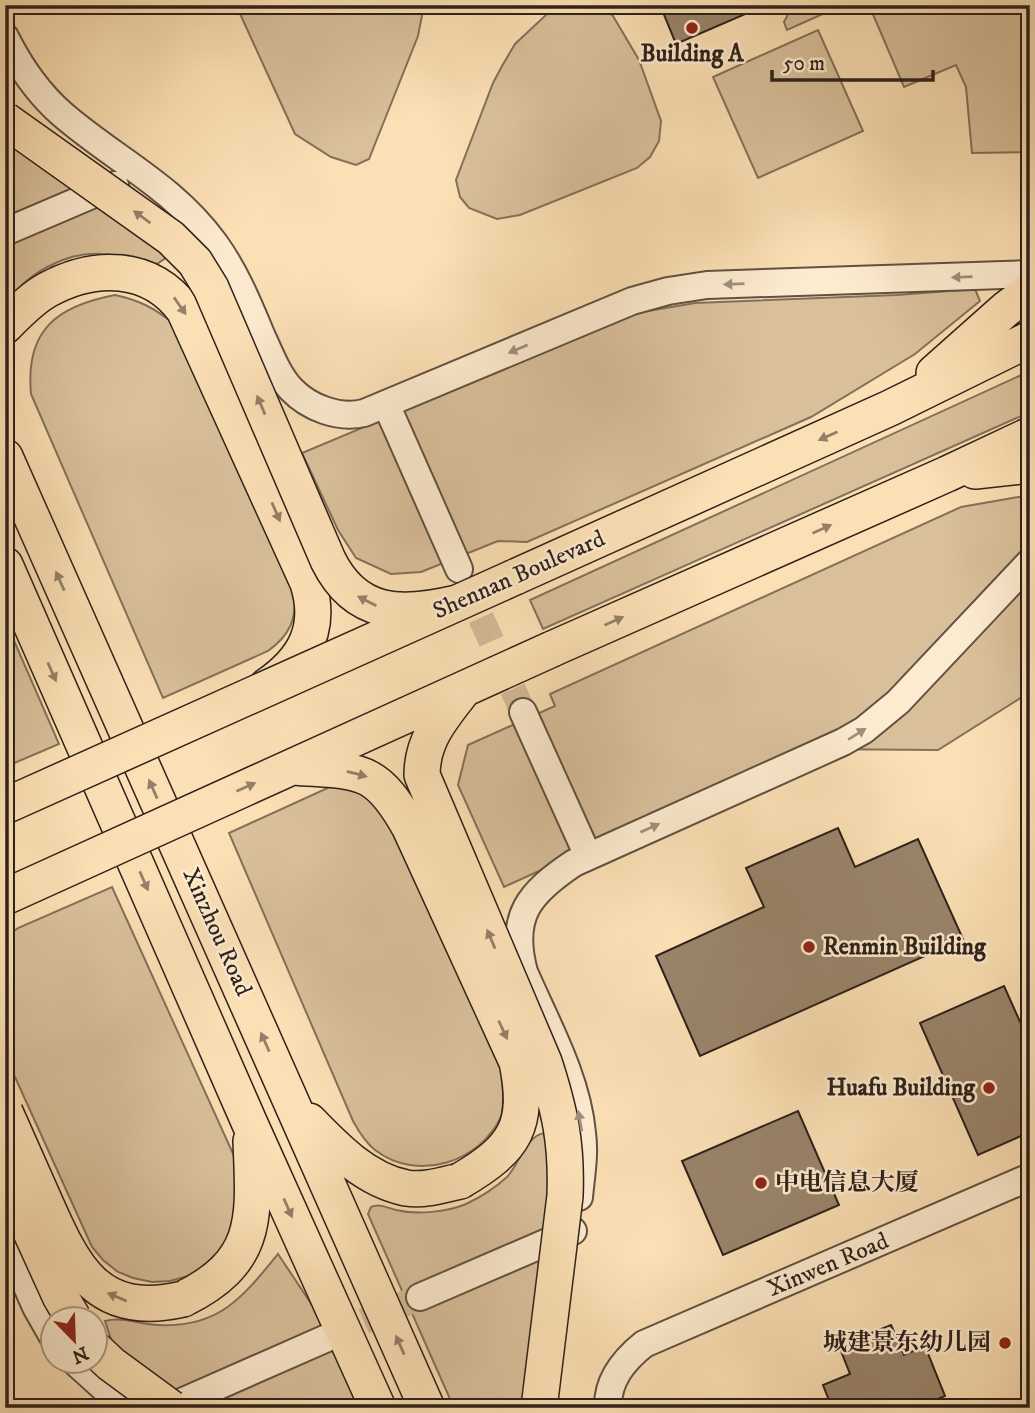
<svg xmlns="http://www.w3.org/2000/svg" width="1035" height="1413" font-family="'IM FELL DW Pica','Noto Serif SC',serif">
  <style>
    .green { fill: #d9c09b; stroke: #83705a; stroke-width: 2 }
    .building { fill: #99846b; stroke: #2d211a; stroke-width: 2 }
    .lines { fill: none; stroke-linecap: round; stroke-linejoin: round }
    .minor-tunnel { stroke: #d3ba96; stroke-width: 26; stroke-dasharray: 26 13; stroke-linecap: butt }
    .minor-casing { stroke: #615141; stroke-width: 30 }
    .major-casing { stroke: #2d211a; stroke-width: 38 }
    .minor { stroke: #fdebcf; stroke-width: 26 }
    .major { stroke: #fce0b5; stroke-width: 35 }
    .major-bridge-casing { stroke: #2d211a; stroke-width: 38; stroke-linecap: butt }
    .major-bridge { stroke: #fce0b5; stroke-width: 35 }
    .oneway { fill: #948068 }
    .oneway2 { fill: #9f907e }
    .poi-dot { fill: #8f2418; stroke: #fdebcf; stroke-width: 2.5 }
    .labels { text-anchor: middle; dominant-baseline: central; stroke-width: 5; stroke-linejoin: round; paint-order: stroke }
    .poi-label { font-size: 24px; font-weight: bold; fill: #2d211a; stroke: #fdebcf; text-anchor: start }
    .street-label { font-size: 24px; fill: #2d211a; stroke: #fdebcf }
  </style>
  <rect width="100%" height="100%" fill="#fce0b5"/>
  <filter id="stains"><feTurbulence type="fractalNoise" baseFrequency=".00286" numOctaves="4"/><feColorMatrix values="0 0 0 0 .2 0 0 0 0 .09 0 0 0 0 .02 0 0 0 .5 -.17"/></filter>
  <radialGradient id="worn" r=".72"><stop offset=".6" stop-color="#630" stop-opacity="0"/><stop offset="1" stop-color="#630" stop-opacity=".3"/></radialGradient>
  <!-- green -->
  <path class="green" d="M236,5H424L418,36L369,159L356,165L331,157L295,134Z
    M567,5H599L613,16L639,60L661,121L659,141L650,157L637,168L520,215L497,219L469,208L460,197L456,180L493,83L502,66L515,44L547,14Z
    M793,5H843L787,30L784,22Z
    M869,5H1030V152L972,153L966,87L956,65L904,87Z
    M818,30L863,131L758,178L713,77Z
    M5,131L170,255L157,264C138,263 121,255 103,254C65,251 24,275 5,306Z
    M975,289L980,301L915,354L811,417L527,542L498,541L421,572L391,574L356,558L338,530L302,453L636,313L695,303L897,295Z
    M115,295C139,300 154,308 173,323L295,594C296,620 290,635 268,651L163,698L31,394C25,330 57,306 115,295Z
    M1030,371V412L543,629L530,600Z
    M1030,495V692L938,750L807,749L504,887L458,785L468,745L555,706L550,694L961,507Z
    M5,620L59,744L5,767Z
    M346,785L381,799L507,1072C506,1086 507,1103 502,1115C481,1162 418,1183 375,1150C365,1142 359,1132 353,1121L229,833L332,786Z
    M112,887L240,1169L246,1206L221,1256L188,1276L170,1281L152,1282L133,1278L118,1272L103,1260L92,1247L5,1055V938L18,928Z
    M545,1133L551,1168L524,1408H454L368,1214L371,1207C380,1203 387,1208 396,1210C417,1215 447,1212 466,1204C481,1197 495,1188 507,1177C519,1165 526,1135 545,1133Z
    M278,1254L316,1311L360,1408H190L122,1354L111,1339L105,1321C123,1316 141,1325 159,1325C219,1328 243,1297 278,1254Z"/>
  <!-- building -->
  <path class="building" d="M660,5H766L676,44Z
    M838,828L855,867L918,839L963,939L700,1056L656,956L764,907L746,868Z
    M1004,986L1030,1044V1132L978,1155L920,1023Z
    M798,1111L839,1205L723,1255L682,1161Z
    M891,1325L904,1355L925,1346L945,1396L928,1403L930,1408H832L823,1385L850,1374L839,1346Z"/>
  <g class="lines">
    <!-- minor-tunnel -->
    <path class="minor-tunnel" d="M465,582L523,712
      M328,1337L420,1297"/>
    <!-- minor casing -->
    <g class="minor-casing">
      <path id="minor" d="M5,37C19,65 38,93 62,114C115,160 172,185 215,244C236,273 249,306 263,339C271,356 278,375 291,389C309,408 339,419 364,413L632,301L668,291L707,285L1030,274
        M5,232L115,185
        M386,404L459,569
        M523,712L588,856
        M579,1197C581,1176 585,1154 582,1133C577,1077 546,1023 524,972C509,916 529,893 574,863L843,742L864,730L898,702L1030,562
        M5,1237L36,1307L52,1335
        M420,1297L573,1231
        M73,1360L126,1408
        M168,1408L327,1338
        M608,1408C607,1380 624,1360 644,1344L1030,1177"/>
    </g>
    <!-- major casing -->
    <g class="major-casing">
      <path id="major" d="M5,326C18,313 31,299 47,290C94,264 150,264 184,310L308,583C322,628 305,660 267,686
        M934,373L1006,309L1030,291
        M5,457L427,1408
        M975,471L1030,465
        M5,565L250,1124L378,1408
        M515,577L890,408L1030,339
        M552,649L947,474L1030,435
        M309,1121C336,1149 366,1180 406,1188C424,1191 443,1185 460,1181
        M183,1299C260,1261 254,1217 251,1141"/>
    </g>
    <!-- minor -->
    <use href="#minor" class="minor"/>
    <!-- major -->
    <use href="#major" class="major"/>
    <!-- major-bridge casing -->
    <g class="major-bridge-casing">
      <path id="major-bridge" d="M5,120L171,238L195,262L211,288L328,560C356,617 402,616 457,603
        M464,689C443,716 422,739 422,775L544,1062C560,1111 567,1144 565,1196L539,1408
        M293,767C359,772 375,765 410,828L517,1062C530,1126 515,1149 460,1181
        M5,806L515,577
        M5,897L552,649
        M5,1112C18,1141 31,1171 44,1200C74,1268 97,1319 183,1299
        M5,1175L60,1296L73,1318
        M94,1348L111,1364L171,1408"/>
    </g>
    <!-- major-bridge -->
    <use href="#major-bridge" class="major-bridge"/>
  </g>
  <!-- one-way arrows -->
  <defs><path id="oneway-solid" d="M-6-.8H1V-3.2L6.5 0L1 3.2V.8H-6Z" transform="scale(1.75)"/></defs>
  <g class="oneway">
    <use href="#oneway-solid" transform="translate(142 217) rotate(-144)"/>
    <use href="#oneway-solid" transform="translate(180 306) rotate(55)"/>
    <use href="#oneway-solid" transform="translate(261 405) rotate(-113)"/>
    <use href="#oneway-solid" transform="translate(828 436) rotate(156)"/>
    <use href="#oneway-solid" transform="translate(276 512) rotate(66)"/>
    <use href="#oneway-solid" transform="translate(822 529) rotate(-24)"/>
    <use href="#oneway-solid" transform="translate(60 581) rotate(-114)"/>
    <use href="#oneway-solid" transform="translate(367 601) rotate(-153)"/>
    <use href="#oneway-solid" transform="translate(614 621) rotate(-24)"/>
    <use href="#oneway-solid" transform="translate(52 672) rotate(66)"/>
    <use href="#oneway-solid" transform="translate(357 774) rotate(15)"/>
    <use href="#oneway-solid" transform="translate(246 787) rotate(-24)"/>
    <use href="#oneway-solid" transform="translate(153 789) rotate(-114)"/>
    <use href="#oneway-solid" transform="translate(144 881) rotate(66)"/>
    <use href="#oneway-solid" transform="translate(491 939) rotate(-113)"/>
    <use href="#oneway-solid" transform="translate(503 1030) rotate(65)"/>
    <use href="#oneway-solid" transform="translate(265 1042) rotate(-114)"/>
    <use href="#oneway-solid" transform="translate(288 1208) rotate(66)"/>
    <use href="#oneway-solid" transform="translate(117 1297) rotate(-157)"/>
    <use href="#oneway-solid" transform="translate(400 1345) rotate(-114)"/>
  </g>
  <g class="oneway2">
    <use href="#oneway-solid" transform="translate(962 277) rotate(178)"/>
    <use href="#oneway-solid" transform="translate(734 284) rotate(178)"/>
    <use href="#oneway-solid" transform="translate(518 349) rotate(157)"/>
    <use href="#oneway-solid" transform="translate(857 734) rotate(-32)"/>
    <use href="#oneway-solid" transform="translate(650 828) rotate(-24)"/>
    <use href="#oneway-solid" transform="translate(580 1121) rotate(-100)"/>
  </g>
  <!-- markers -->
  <g class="poi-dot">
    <circle cx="692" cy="28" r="7"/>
    <circle cx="809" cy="947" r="7"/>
    <circle cx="989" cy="1088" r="7"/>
    <circle cx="761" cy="1183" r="7"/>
    <circle cx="1005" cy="1343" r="7"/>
  </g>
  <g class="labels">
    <!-- poi labels -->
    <g class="poi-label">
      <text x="692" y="54" text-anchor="middle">Building A</text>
      <text x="823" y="947">Renmin Building</text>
      <text x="975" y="1088" text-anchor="end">Huafu Building</text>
      <text x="775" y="1183">中电信息大厦</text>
      <text x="991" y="1343" text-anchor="end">城建景东幼儿园</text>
    </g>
    <!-- street labels -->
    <g class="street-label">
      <text transform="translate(519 575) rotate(-24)">Shennan Boulevard</text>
      <text transform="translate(217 932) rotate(66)">Xinzhou Road</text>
      <text transform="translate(828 1265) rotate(-23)">Xinwen Road</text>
    </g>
  </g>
  <!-- margin -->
  <rect width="1035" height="1413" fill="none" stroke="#fce0b5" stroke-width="28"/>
  <rect x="7" y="7" width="1021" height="1399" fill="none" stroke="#2d211a" stroke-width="3.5"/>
  <rect x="14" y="14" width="1007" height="1385" fill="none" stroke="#2d211a" stroke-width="2"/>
  <!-- north arrow -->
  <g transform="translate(74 1340) rotate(157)"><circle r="33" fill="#fdebcf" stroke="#aa9a87" stroke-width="2"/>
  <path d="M0-5L12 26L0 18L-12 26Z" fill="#8f2418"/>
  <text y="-10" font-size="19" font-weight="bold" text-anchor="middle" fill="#2d211a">N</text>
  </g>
  <!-- scale -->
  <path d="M772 70v10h161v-10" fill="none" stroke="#2d211a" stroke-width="3.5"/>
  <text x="783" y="70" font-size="21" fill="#2d211a" stroke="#fdebcf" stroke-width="5" paint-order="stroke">50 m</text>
  <rect width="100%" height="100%" filter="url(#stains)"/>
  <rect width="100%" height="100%" fill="url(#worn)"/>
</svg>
